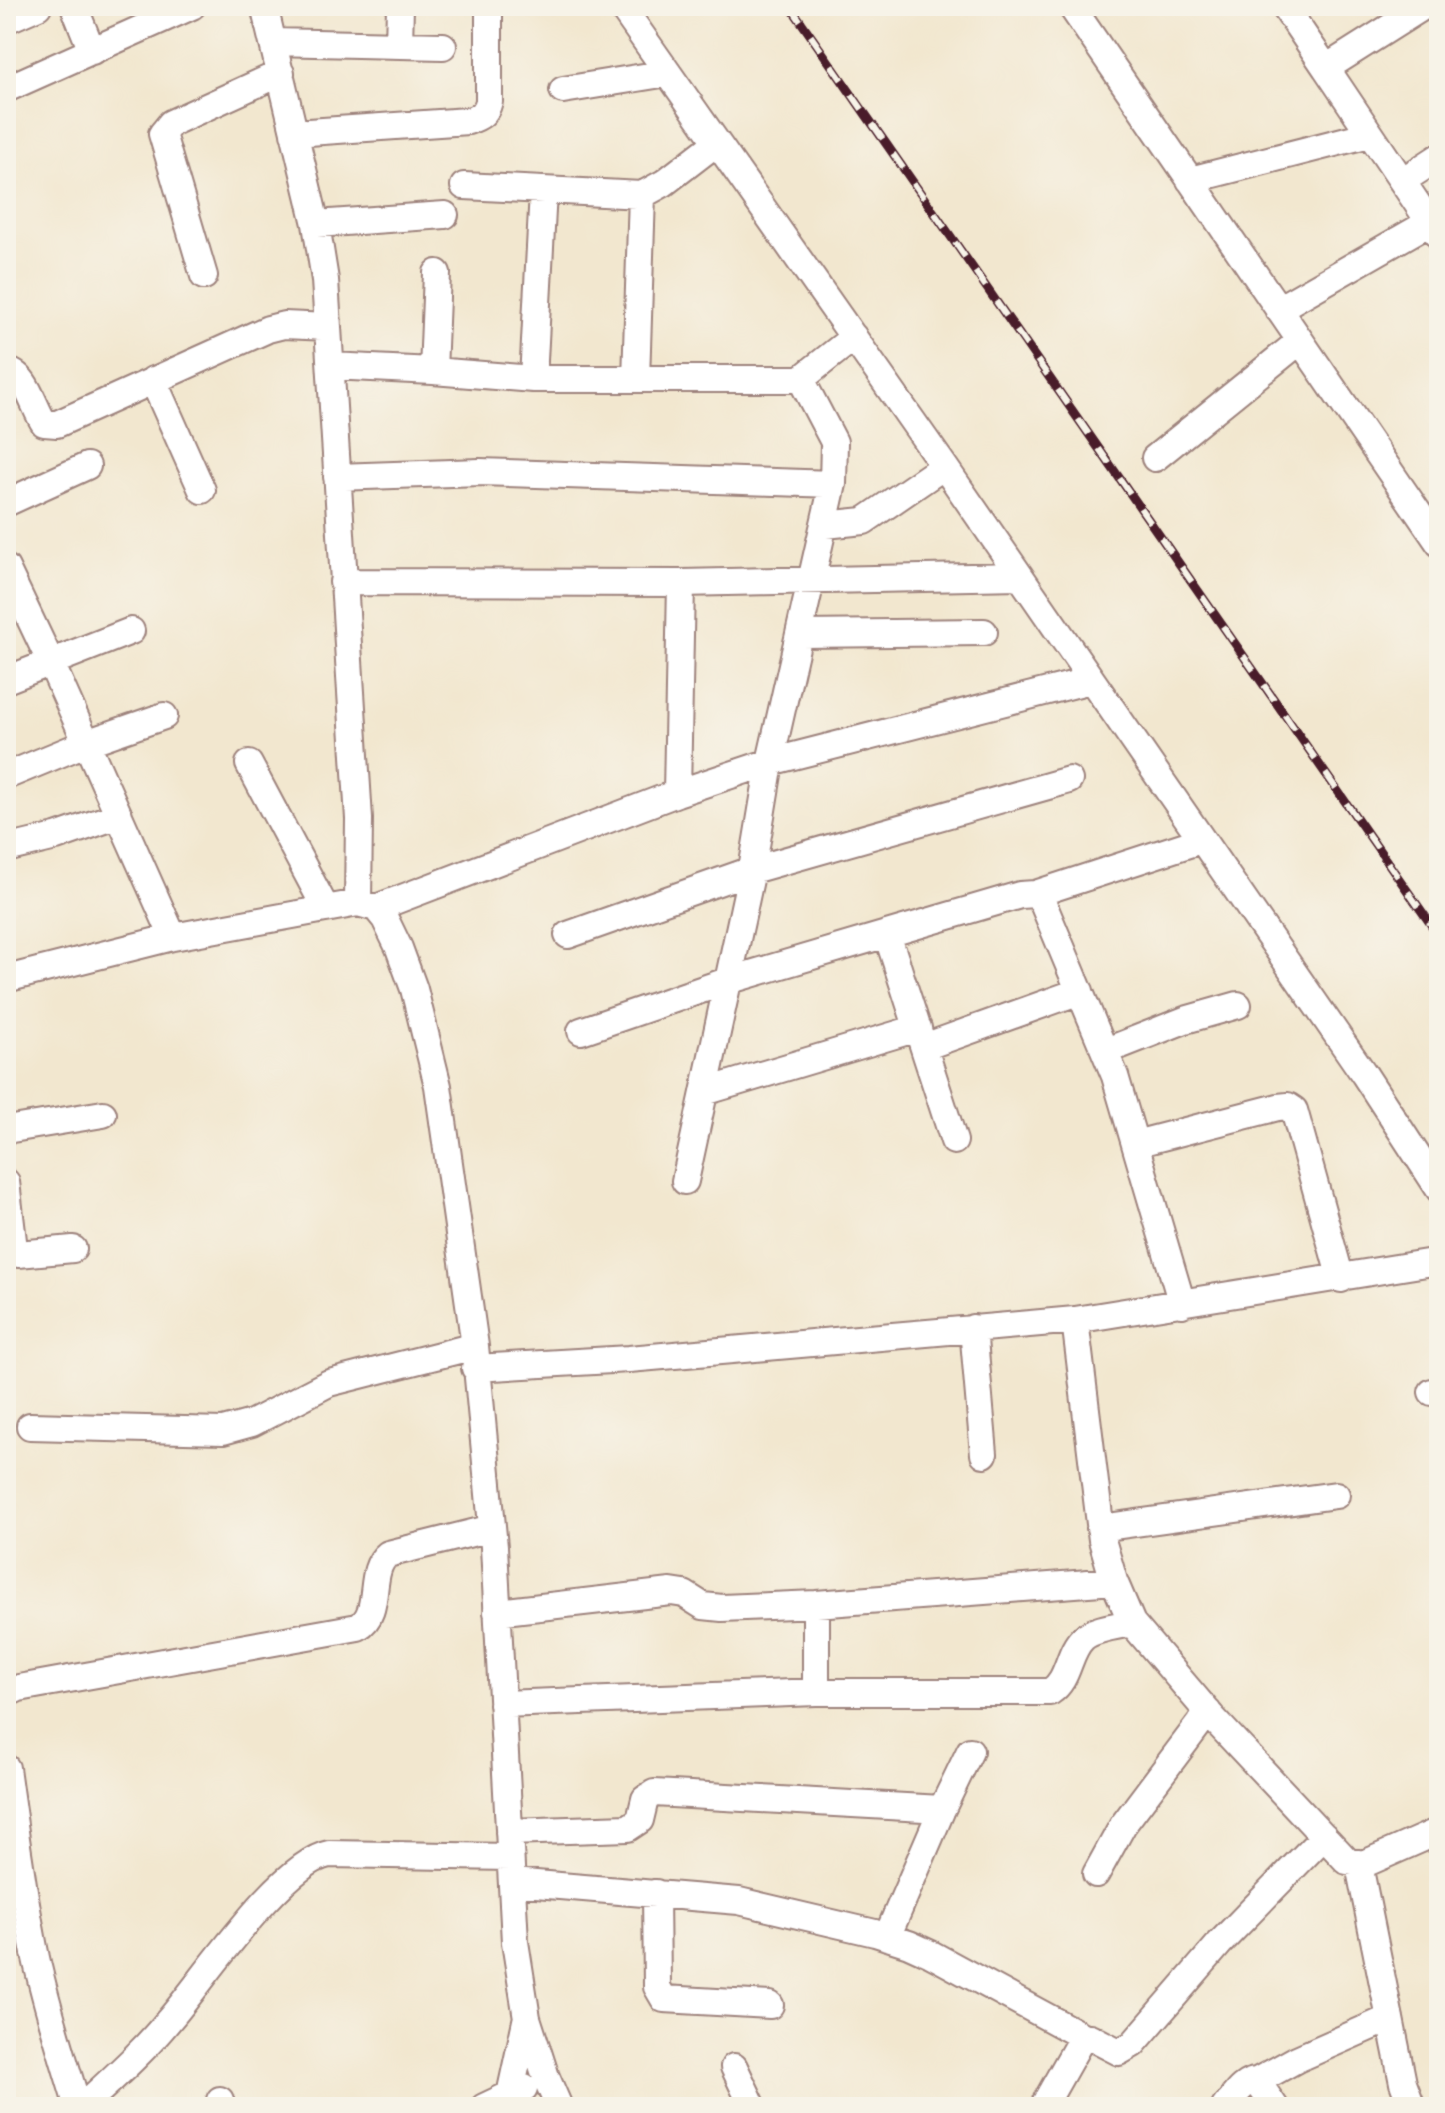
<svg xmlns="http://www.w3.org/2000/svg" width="1445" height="2113" font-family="'IM FELL English',serif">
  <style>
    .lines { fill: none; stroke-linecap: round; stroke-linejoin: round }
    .minor-casing { stroke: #9e837d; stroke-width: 30 }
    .minor { stroke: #fff; stroke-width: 26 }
    .rail-casing { stroke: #4a1f2b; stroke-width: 9 }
    .rail { stroke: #f7f3e8; stroke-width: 6; stroke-dasharray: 18; stroke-linecap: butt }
  </style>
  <rect width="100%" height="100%" fill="#f7f3e8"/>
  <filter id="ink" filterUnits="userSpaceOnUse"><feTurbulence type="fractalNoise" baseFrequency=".0125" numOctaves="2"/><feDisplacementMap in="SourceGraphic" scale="16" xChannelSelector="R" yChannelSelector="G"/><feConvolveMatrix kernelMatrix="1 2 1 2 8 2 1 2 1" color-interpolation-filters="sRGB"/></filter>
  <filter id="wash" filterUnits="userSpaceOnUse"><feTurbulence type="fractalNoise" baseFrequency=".006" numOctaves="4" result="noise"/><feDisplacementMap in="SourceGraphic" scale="32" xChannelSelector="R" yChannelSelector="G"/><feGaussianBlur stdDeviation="1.8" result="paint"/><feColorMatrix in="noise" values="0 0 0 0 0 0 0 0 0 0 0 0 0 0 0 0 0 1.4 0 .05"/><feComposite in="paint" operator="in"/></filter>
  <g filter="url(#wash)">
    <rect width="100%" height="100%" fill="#f2e7cf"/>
  </g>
  <g filter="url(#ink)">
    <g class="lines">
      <!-- minor casing -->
      <g class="minor-casing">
        <path id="minor" d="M74,6L92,51
          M264,6L316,224L325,280L359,819L358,903
          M621,6L944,466L1364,1074L1439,1189
          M1071,6L1439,543
          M1284,6L1326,68
          M1424,6L1326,68L1439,236
          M6,20L38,6
          M273,42L443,46
          M399,45L400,6
          M6,89L192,6
          M563,90L668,73
          M294,133L468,121C480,117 486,114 489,101V6
          M1190,180L1370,134
          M1402,181L1439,157
          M464,186L642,195L664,183L716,143
          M642,195L636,379H801
          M316,224L445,215
          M437,273L433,371L533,379H636
          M204,276L162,134L171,123L281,73
          M1278,309L1430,222
          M331,366L433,371
          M6,371C27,373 33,407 44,423L57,424L268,329L284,325L328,327
          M533,379L543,191
          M153,380L202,490
          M1155,458L1300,341
          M337,477L480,472L833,484
          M6,503L87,466
          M825,525L864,521L944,466
          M6,568L51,663L173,937
          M343,582L681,583L1020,576
          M801,634L984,632
          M6,680L131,631
          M249,764L326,909
          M6,776L86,743L164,716
          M677,793L681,583
          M6,849L56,837L119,815
          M1035,894L1201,840
          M376,908L677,793L770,762L1091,680
          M887,934L1020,895L1035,894L1042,901L1115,1076L1182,1304
          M568,935L752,870L1069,780
          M6,979L173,937L358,903L376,908L385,919L399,948L414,989L438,1086L475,1346L494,1547L515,1942L527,2018L546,2077L559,2107
          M581,1031L727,981L887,934L954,1141
          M924,1047L1080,991
          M1106,1051L1185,1020L1238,1005
          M704,1092L918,1028
          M6,1130L103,1114
          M1135,1144L1278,1107L1288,1106L1294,1110L1341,1279
          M685,1181L752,870L770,762L833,484L834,442L801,379L854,337
          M6,1182L14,1249L18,1254L73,1249
          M1075,1320L1102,1540L1114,1581L1132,1623L1212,1717L1347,1861L1364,1864L1439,1831
          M973,1328L984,1454
          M475,1368L629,1359L1075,1320L1439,1261
          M1432,1392L1439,1391
          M30,1426L223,1431L252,1423L329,1383L475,1346
          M1100,1528L1336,1495
          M497,1612L671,1592L684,1594L703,1606L722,1608L816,1604L1114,1581
          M816,1692V1604
          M6,1694L19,1688L358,1627C383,1613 366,1571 388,1554L492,1528
          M502,1704L816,1692H1050C1070,1679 1067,1653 1083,1638C1095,1628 1118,1626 1132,1623
          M6,1768C15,1832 23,1895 36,1958C47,2008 63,2058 78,2107
          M509,1832L628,1828L640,1820L645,1799L654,1793L942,1809
          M1359,1865L1403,2083L1412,2107
          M1096,1874L1123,1825L1208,1712
          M512,1882L739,1901L875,1933L909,1944L931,1954L1086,2038
          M656,1893L657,1987L664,1999L770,2005
          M887,1937L942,1809L970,1751
          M734,2067L753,2107
          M1257,2081L1297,2059L1390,2018
          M220,2100L222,2107
          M82,2107C112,2079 143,2052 169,2020C203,1981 281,1863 329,1854L510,1857
          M484,2107L524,2088
          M511,2107L510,2095L526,2021
          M1043,2107L1082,2038L1090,2037L1119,2052L1133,2044L1220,1943L1324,1836
          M1225,2107C1234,2097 1242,2081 1257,2081L1275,2107"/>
      </g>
      <!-- minor -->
      <use href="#minor" class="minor"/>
      <!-- rail casing -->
      <g class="rail-casing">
        <path id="rail" d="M790,6L1439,936"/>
      </g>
      <!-- rail -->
      <use href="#rail" class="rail"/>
    </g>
  </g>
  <!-- margin -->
  <rect width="1445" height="2113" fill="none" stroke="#f7f3e8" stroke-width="32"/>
</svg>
